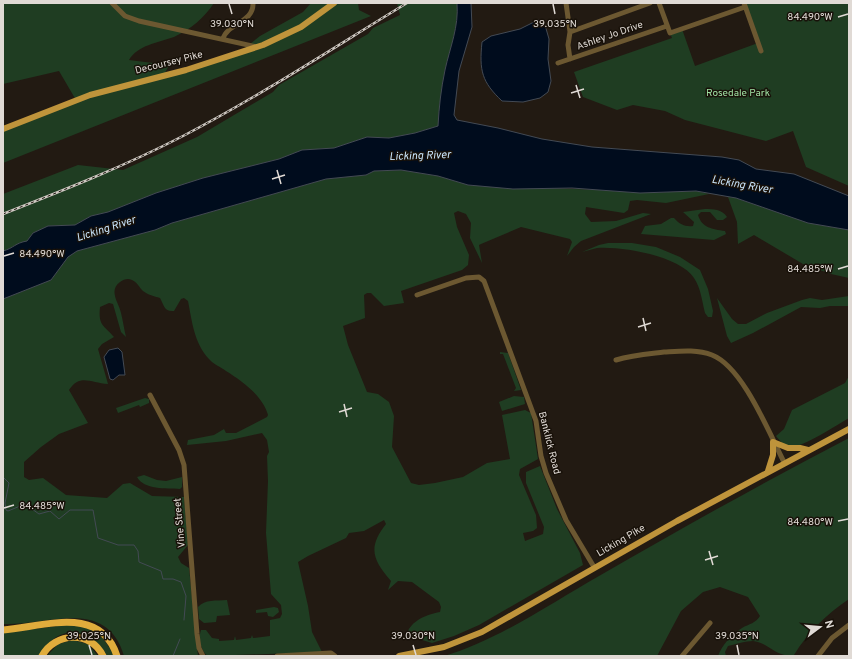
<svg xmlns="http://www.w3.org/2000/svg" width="852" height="659" font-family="Overpass,sans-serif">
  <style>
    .green { fill: #1f3d22 }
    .water { fill: #000c1d; stroke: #434a54 }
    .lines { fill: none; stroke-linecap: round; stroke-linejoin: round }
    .stream { stroke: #434a54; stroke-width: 1 }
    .minor { stroke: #6c5831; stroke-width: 5 }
    .major { stroke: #bf943b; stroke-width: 6 }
    .highway { stroke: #e0ac3c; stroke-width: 7 }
    .rail-casing { stroke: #cdc7c1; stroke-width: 2.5 }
    .rail { stroke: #181109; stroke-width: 1; stroke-dasharray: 3; stroke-linecap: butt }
    .ticks { fill: none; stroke: #e0dad5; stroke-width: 1.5 }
    .labels { text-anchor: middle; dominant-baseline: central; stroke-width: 3; stroke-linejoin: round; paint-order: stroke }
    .street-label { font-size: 10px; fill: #e0dad5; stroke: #181109 }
    .park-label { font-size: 10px; fill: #9fe1a3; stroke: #181109 }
    .water-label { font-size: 11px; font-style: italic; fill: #cae6fd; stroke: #181109 }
    .ticks-label { font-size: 10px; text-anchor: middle; fill: #e0dad5; stroke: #181109; stroke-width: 3; stroke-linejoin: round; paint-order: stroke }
  </style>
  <rect width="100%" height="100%" fill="#221a12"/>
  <!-- green -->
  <path class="green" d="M3,3H214C204,18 191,29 174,37C157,43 138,45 129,60L169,65L164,75L236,55L260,36L303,12L311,3H358L359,10L371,16L3,163V129L76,100L59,71L3,84Z
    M397,3H457C459,27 450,47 445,70C441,89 439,107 438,126L415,133L389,138L367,137L334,148L302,150L279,159L203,178L156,193L108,212L91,216L75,225L48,226L33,233L27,241C15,243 14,248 3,251V194L78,165L123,170L197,137L273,92L279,85L368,34L373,28L400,15Z
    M744,3H849V186L806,167L793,131L766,141L685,120L665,111L633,105L617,110L583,97L574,72L672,38L670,33L682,29L695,66L758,43Z
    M401,170L438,176L468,185L601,190L640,193L696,191L709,194L666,203L637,200L630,201L628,210L624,213L586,207L585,214L591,222L616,221L643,213L651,214L581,241L574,247L567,256L572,242L570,239L521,227L481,244L479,245L482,263L470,238L471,223L466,214L458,211L454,213L457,227L469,255L468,265L462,270L401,291L404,303L384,306L371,293H367L364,295L365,318L343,326L348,345L367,392L378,394L389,402L394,416L392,447L411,483L419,485L435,483L463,477L487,463L510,459L502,415L525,410L531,413L538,459L520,469L519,475L536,515L537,528L533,531L523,533L525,541L543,534L544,527L526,483V472L540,466L557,509L580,553L583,565L479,625L454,636L432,643L406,635C412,620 425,615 440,612L441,607L439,602L412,582L398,581L388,590L391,581C372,559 368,547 386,524L384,520L364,531L349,533L346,538L308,556L298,562L308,606L312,632L322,652L208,656C201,652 198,638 201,630H206L212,638L219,639V641L234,640L235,636L236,640L251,638L252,635L253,638L270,636V620L280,618L282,614L281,605L271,594L266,533L268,481L267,456L269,452L267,440L262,433L226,441L187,445L188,440L214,435L224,429L226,433H236L267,417L268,415C263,396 242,381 226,371C221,367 213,364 209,359C194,343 192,321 188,301L184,298L181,299L174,311C164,312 164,305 160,298C154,296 148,295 143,291C139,287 137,282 132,280C128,278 124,279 120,282C108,291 119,303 121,313C123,321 124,329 126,337L121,332L113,304L109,303L100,307C98,326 104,325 114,337L102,344L98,349L108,384C91,383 80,373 69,390L88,423L59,434L41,447L24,462V477L29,480L43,478L66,495L107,498L123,484L130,483L152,496L184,497L188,545L178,557L181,563L189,568L198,656H124C107,596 46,626 3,624V299L51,280L68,257L77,251L155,230L172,223L326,179L366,175L374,171Z
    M728,197L736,198L808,223L849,230V278L831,274L803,264L754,235L738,244L737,222Z
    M705,209C713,209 722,209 727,217L723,220H717L710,212H701L698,215C702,228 712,229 725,231L726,234L714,240L641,234L645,226L661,224L671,218H674C679,224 685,227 693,226L694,222L683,212Z
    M608,243H632L656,247L680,257L700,270L708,289L713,311L712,317H708L705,313C702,302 701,288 694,278C680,256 622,246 597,248C592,249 587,251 582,252L599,245Z
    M849,296V306H830L820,308L801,307L753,333L731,343L727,336L717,298L732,319L738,324H746L767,313L802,300L810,298L822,300Z
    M500,352L508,353L521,390L514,391L516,388L503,354H500Z
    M849,376V418C837,425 803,447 791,447C785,447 780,441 776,436L784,429L792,410L845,383Z
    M514,396L524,397L525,404L502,411L499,402Z
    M145,398L149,399V403L140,407L139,405L118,413L116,408Z
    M849,438V599C827,614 808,632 794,655C778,659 768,642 753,641C746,641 736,644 728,646L725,652L726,656H718C722,645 731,635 742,628C749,624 756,623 760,616L748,597L720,587L703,592L681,611L657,656H444C495,642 553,602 599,576C682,528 764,482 849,438Z
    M144,475L157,480L166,481L182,477V487L180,489C166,488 144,490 137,477Z
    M227,600L230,615L217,616L216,622L204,623L199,619L198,607C205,599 216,601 227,600Z
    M274,607L278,608L279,612L273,617L268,616L267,612L256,613V610Z
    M73,624C97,627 102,636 115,656H107C96,634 68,623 49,643C45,647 43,652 40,656H3V633Z
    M73,640L88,644L98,656H47L58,644Z"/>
  <!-- water -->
  <path class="water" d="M457,3H471L472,27L459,71L454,115L457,120L498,128L542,139L592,147L722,157L739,160L756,169L794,174L849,196V230L808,223L736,198L696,191L640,193L572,188L513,189L468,185L438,176L401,170L374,171L366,175L326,179L172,223L155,230L77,251L68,257L51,280L3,299V251C14,248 15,243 27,241L33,233L48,226L75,225L91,216L108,212L156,193L203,178L279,159L302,150L334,148L367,137L389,138L415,133L438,126C439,107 441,89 445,70C450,47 459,27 457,3Z
    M538,20L542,21L545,25L549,39L548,59L551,81L548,92L540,98L523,102L502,101C482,82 479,71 482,42L491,36L520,29Z
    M118,348L122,352L125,375H119L113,380L110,379L104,357L109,350Z"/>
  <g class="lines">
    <!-- stream -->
    <path class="stream" d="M3,477L9,483L5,503L6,510L8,511L25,504L39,514L50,511L59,519L70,510H93L98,538L118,545H134L138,551L139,562L161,571L163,579H173L181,582L186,596L184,620
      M173,656L180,639"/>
    <!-- minor -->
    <path class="minor" d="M112,3L125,16L139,21L257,47
      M566,3L570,32L568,45L570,59
      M659,3L670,33L745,7
      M744,3L761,51
      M570,32L650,3
      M223,39C227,23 254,23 253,3
      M558,63L667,26
      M417,295L466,278L479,277L484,281L536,421L541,456L546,473L566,520L594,567
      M616,360C632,355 647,354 664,352C680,351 697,349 712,355C743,367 769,433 784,462
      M150,395L179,450L184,465L197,634L199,648L203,656
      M277,656L331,653L335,656
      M682,656L710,623
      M818,656L832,638L849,625"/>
    <!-- major -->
    <path class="major" d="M3,129L90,95L186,70L263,45L301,27L334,3
      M768,471L773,455V442L788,448H800L808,450
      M399,656L444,647L482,632L677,521L849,429"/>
    <!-- highway -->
    <path class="highway" d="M3,630C43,627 100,604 117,656
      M42,656C55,632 91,630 103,656"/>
    <!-- rail casing -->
    <g class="rail-casing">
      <path id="rail" d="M3,214C64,190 125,166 183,136C260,96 333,48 407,3"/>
    </g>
    <!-- rail -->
    <use href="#rail" class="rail"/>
  </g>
  <!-- ticks -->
  <path class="ticks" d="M229,4L232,14M553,4L555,14M838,17L848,14M576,85L580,98M571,93L584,89M277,170L281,184M272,179L285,175M4,256L14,253M838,269L848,266M643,318L646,331M638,327L651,323M344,404L347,417M339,412L352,408M4,508L14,505M838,521L848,519M709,551L713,565M705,560L718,556M89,645L92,655M413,645L416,655M737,645L739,655"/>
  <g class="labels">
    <!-- street labels -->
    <g class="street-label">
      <text transform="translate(610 36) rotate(-19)">Ashley Jo Drive</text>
      <text transform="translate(169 63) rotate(-14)">Decoursey Pike</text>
      <text transform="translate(549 443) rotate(76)">Banklick Road</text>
      <text transform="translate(180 523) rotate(-95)">Vine Street</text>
      <text transform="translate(621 541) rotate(-30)">Licking Pike</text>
    </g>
    <!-- park labels -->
    <g class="park-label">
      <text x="738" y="93">Rosedale Park</text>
    </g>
    <!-- water labels -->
    <g class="water-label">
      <text transform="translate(420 156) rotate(-2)">Licking River</text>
      <text transform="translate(742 185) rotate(10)">Licking River</text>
      <text transform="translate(106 229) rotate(-18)">Licking River</text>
    </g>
  </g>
  <g class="ticks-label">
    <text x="810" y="20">84.490°W</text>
    <text x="232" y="27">39.030°N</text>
    <text x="555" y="27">39.035°N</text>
    <text x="42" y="257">84.490°W</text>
    <text x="810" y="272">84.485°W</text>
    <text x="42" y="509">84.485°W</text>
    <text x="810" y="525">84.480°W</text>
    <text x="89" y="639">39.025°N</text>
    <text x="413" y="639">39.030°N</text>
    <text x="737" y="639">39.035°N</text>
  </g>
  <!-- border -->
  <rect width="852" height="659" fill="none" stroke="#e0dad5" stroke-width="8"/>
  <!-- north arrow -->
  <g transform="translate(820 627) rotate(74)" stroke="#181109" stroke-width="3" paint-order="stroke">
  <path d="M0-3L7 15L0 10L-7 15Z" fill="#e0dad5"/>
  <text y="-6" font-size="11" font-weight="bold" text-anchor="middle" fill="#e0dad5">N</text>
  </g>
</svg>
